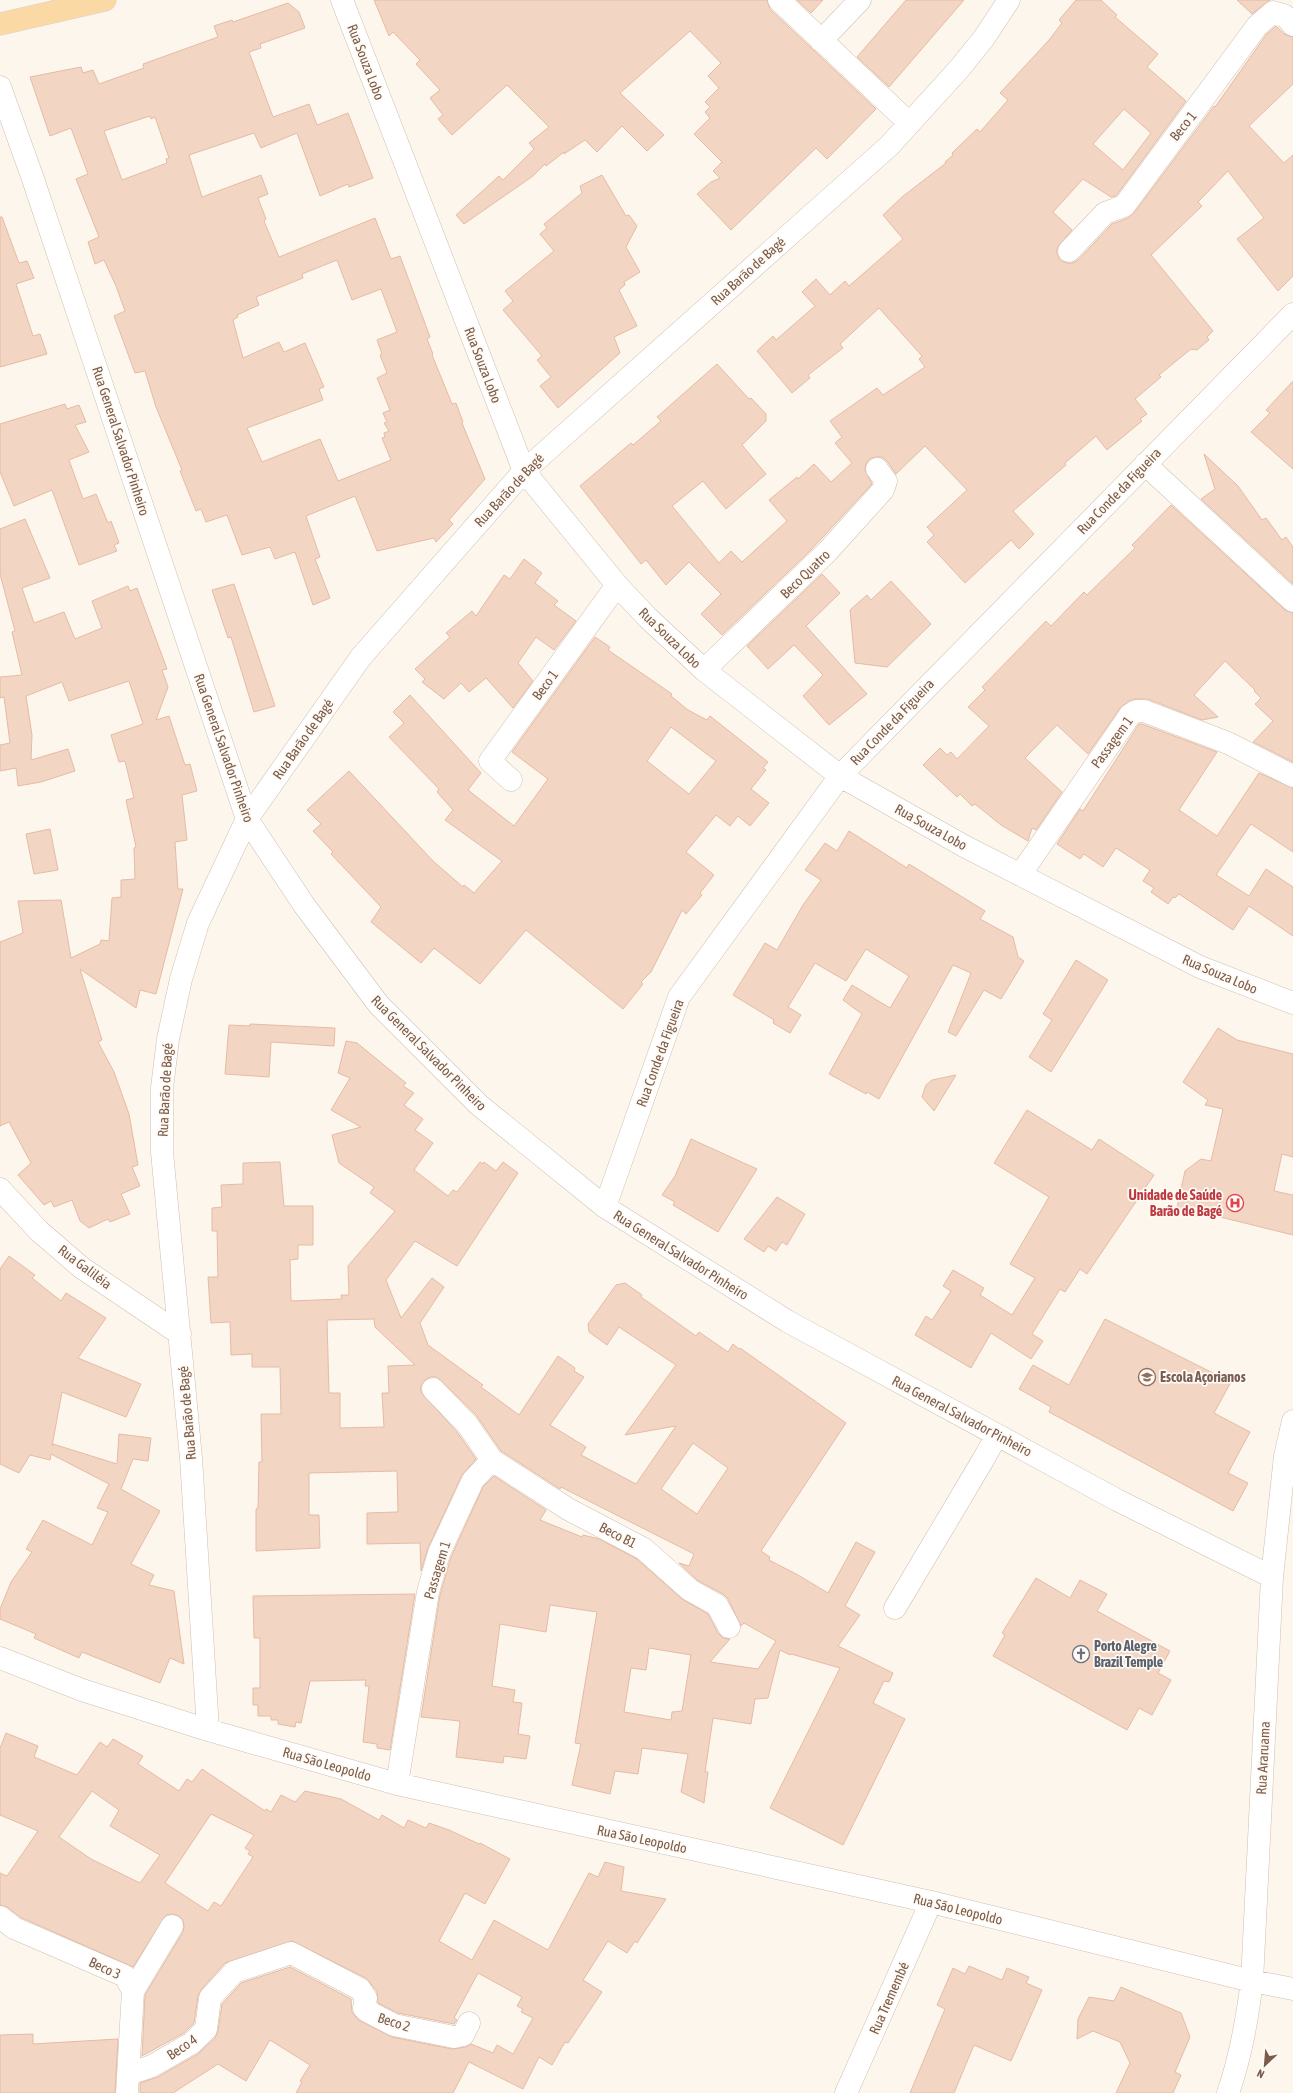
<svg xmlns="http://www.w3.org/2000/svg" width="1293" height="2093" font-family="'Asap Condensed',sans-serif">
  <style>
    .building { fill: #f3d5c3; stroke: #e6bba3; fill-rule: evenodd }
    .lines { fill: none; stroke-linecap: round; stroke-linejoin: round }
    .minor-casing { stroke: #d1beb0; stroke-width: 23 }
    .major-casing { stroke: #dad1cd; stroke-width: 23 }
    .minor { stroke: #fff; stroke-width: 22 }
    .major { stroke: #fbd9a5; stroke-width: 22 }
    .labels { text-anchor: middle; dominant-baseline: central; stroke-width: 3.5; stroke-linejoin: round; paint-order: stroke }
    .street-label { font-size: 14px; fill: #7a5c4d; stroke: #fffaf3 }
    .health-label { font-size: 14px; font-weight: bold; fill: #be3a42; stroke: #fffaf3; text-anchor: end }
    .education-label { font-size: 14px; font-weight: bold; fill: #785e54; stroke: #fffaf3; text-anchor: start }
    .worship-label { font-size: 14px; font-weight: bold; fill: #5b616d; stroke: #fffaf3; text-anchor: start }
  </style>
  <rect width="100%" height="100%" fill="#fdf6ec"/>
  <!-- building -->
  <path class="building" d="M374,0H767L770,9L876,109L827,159L816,148L731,230L697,194L711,182L720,178L713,171L722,162L694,134L710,118L705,112L710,107L705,102L719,88L708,76L721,63L690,31L620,93L664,135L647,151L622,126L597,152L585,140L564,154V152L546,166L545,164L533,176L464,224L456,215L499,176L503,180L534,149L529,143L549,127L507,85L452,135L438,119L443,115L430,98L440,90L416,64L420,60L393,32L389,36Z
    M797,0H823L811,13Z
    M906,0H964L889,87L857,57Z
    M1076,0H1101L1117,15L1115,17L1158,54L1147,67L1186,101L1116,196L1111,197L1083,179L1053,212L1072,230L1057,248V254L1060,260L1066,263H1073L1078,260L1112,224L1128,218L1134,213L1214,106L1215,107L1266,35L1276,26L1284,34L1293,37V84L1249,126L1284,163L1293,155V276L1278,291L1237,239L1264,218L1228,171L1198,202L1202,206L1151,255L1213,331L1207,337L1209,340L1197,350L1191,349L1159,375L1161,377L1135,399L1147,414L1140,419L1142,421L1107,450L1096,436L1065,463L1066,465L1013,511L1034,534L1019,549L1011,540L965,583L927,542L934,535L927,527L967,490L925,446L896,474L887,461L882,457H875L869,459L866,464L865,470L872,484L809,552L722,635L701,614L721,594L689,562L666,585L646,560L641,564L580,486L631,443L633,445L661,421L657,417L717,364L749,399L751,398L766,414V421L742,445L766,474L726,509L703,481L672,506L719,563L731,551L742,562L787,521L769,500L797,477L798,479L814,464L831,482L852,463L835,443L842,437L830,421L877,388L883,395L925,367L919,359L922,356L879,308L840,344L843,348L808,375L810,378L792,393L757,351L773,336L776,340L815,306L802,292L816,279L830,295L845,281L849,286L903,239L883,215L902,197L946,163L945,162L953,155L952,153L977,129L980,132L1008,100L1000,93L1049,40L1062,23L1059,20ZM1124,109L1151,133L1123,170L1093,144Z
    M1237,0H1270L1252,14Z
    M288,3L299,12L305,28L260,44L261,48L249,52L273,117L309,104L317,125L348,113L373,178L349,187L348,184L320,196L297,133L261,148L254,133L189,155L202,197L261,175L268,194L258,198L266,219L264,221L279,257L375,218L391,259L400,256L430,337L427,339L433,354L432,355L452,404L456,403L463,422L462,423L485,479L449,520L453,524L436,542L434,538L377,551L355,496L306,516L320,557L315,559L330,598L313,605L295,552L275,559L270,547L242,555L227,515L206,522L201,509L196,511L180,471L182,470L156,407L145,371L135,373L114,316L125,311L116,286L104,260L95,264L88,242L99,237L76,179L88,174L71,128L50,136L30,77L81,67L83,73L93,70L99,84L144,68L143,64L218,37L214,26L232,20L233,22ZM150,116L151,119L155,117L169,158L166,159L167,163L122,180L104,131ZM337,260L352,300L381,289L397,332L377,340L382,354L380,355L387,373L377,378L390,410L383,413L387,422L384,423L389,431L384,433L385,437L382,438L391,460L338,481L320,439L262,462L247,428L323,400L319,389L324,387L305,343L284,352L279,342L243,358L233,320L238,317L237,315L259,305L256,297L303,278L302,274Z
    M602,175L626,216L629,215L637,226L626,247L640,272L624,282L625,285L619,290L637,326L614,337L620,353L558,408L540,386L551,377L537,360L542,356L503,310L513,301L505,291L554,251L540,234L547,228L544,224L582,193L580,186Z
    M0,217H2L19,263L27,261L34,278L16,284L33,336L40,334L47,354L0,367Z
    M1293,381V469L1251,432L1270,413L1266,410Z
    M65,404L67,409L79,405L86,422L75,425L89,452L69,460L83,499L96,494L108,523L111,521L119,543L114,545L117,551L79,565L52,490L14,506L0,472V424Z
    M1204,454L1238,486L1262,520L1266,518L1282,540L1286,537L1293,547V584L1201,499L1215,489Z
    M1171,505L1285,610L1293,613V762L1253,742L1273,721L1255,704L1261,698L1254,691L1255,690L1225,661L1194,695L1218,717L1202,720L1148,699H1136L1129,701L1120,708L1088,754L1057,725L1025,758L1062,792L1036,830L1032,828L1028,841L1001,825L975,804L972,806L960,794L957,797L923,765L940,748L947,755L951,752L957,759L989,726L968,707L985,690L982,687L1046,621L1051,626L1084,592L1087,595L1135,548L1132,545Z
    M25,519L50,578L22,588L34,623L64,612L75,639L102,628L92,601L128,586L130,591L137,588L167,669L162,670L168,687L156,720L169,716L185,765L190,764L197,791L182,795L187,840L175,842L178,889H183L156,994L140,990L136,1008L80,969L102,1040L98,1042L114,1072L129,1114L138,1165L132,1167L140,1186L121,1194L130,1214L110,1222L108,1219L89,1228L80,1221L72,1200L54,1207L51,1201L44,1205L18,1175L31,1163L9,1122L0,1126V942L23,933L18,901L61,900L71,958L100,944L101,940L109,941L112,898L121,897V880L135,879L134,848L136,847L126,800L134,798L125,761L119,762L111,735L143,724L129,681L69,701L62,682L26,696L32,735L31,760L68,749L75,771L41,782L18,786L16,768L0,771V745L10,743L4,697L0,698V677L22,675L12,632L15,631L0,574V529Z
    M524,559L542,573L535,583L558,601L554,605L576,621L554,650L536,637L518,663L533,681L513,708L486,678L469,692L461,683L444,699L422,682L425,679L415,669L450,637L446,633L472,611L476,616L504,575L510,579Z
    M822,574L840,593L806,626L867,694L829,725L803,696L823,675L794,645L768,669L747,646Z
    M891,581L931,624L887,667L855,663L850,610L867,595L871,600Z
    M234,584L275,706L254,712L231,637L228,638L212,590Z
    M595,637L610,647L608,650L672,694L671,696L688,710L707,720L710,716L768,762L763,768L766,770L751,789L769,803L750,826L738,816L730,826L716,815L686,852L714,875L700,893L702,895L686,914L682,910L651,972L641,982L643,984L623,1009L526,930L480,984L434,948L421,963L371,922L381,907L331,854L333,852L313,831L321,824L307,810L349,771L433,861L463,887L464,885L474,893L502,861L445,820L453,810L437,792L439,789L389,737L404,723L393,712L410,695L481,773L468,790L514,826L548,779L512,752ZM671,727L716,761L689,794L647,761Z
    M1139,724H1142L1217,752L1179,810L1217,836L1259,773L1293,788V852L1251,824L1216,875L1249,896L1266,869L1293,887V936L1249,906L1233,930L1179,894L1175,898L1173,897L1168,904L1151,892L1154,888L1143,881L1150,870L1116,848L1103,867L1084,854L1080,859L1057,844L1080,809L1083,811Z
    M50,829L58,870L34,874L26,834Z
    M849,831L907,868L909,864L985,911L980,919L1013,937L1018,957L1024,961L1001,999L984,990L956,1036L948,1032L971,973L953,965L879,1099L867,1092L866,1094L829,1074L862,1014L843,1000L852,985L890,1008L909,976L866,949L846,981L815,963L788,1007L801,1015L790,1033L773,1023L774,1020L733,995L765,943L777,950L803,905L821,880L805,870L825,843L837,851Z
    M1076,960L1108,980L1051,1072L1029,1057L1052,1020L1043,1014Z
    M250,1024L335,1028L334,1046L271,1042L269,1077L225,1074L229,1025L250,1026Z
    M1218,1028L1237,1040L1293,1054V1157L1282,1154L1274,1191L1293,1195V1235L1200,1212L1199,1217L1176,1212L1185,1171L1201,1159L1211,1161L1223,1109L1205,1105L1208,1100L1183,1082Z
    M346,1041L357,1043L406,1083L403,1086L414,1093L404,1105L423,1119L415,1130L433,1143L414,1170L448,1196L453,1190L457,1192L480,1162L483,1164L484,1162L496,1171L503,1162L518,1173L457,1266L415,1241L386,1280L401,1318L432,1278L444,1287L420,1323L428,1345L483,1385L481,1387L519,1415L558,1356L575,1368L574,1371L584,1377L550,1425L586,1447L581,1455L636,1484L676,1426L625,1435L676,1365L619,1327L607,1345L589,1332L588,1324L616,1285L625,1283L642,1295L641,1297L696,1336L699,1332L728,1352L733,1344L739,1349L740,1348L846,1423L761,1551L770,1557L769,1560L798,1575L828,1593L856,1542L875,1552L845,1606L860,1615L838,1646L893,1673L889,1682L884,1681L873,1703L905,1719L843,1845L770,1808L840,1668L791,1654L790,1655L780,1650L768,1698L755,1699L751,1724L713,1718L705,1772H708L704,1803L681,1792L688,1754L642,1748L638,1774L615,1771L610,1794L572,1785L581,1744L575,1743L597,1612L550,1605L546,1632L500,1624L492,1686L515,1690L513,1702L522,1703L518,1734L530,1736L526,1759L504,1756L503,1763L456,1757L460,1721L421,1717L440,1595L451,1557L483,1487L494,1476L546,1510L540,1520L582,1537L583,1535L599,1539L637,1559L682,1599L708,1614L718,1633L723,1638L730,1639L710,1662L758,1669L776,1641L744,1623L741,1626L728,1599L723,1594L697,1580L679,1563L689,1566L694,1554L561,1487L560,1489L501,1451L476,1415L437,1377H430L425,1380L421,1385V1392L457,1432L476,1459L462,1475L428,1548L421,1571L420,1543L367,1544V1513L398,1512L397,1471L309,1473V1515H319L320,1548L256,1551V1509L258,1508L259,1462H262L261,1414H281L280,1367H252V1354L231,1355L230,1322L211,1323L208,1277H218L217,1231H212V1208L222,1207L221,1185L243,1184V1163L280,1162L284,1206H313V1245H298V1259L290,1260L291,1301L342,1299L341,1295H349L348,1266L395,1211L370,1193L374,1187L339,1163L332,1135L361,1127L331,1110L350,1078L338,1073ZM374,1319L375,1327L415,1365L388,1366L389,1393H382L384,1427L340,1428V1393H329L327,1320ZM693,1443L728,1468L697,1514L661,1489ZM649,1648L691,1655L682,1711L672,1712L671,1720L624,1712L631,1668L646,1670Z
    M956,1075L934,1111L922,1097L926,1085L932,1080Z
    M1027,1110L1092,1150L1099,1139L1154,1175L1087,1274L1080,1269L1065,1292L1060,1289L1032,1334L1043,1341L1031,1359L991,1333L971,1368L915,1335L926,1316L932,1320L951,1291L943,1286L953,1270L984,1288L980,1295L1012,1315L1035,1278L1010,1264L1049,1197L994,1163Z
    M691,1139L757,1169L718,1232L673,1205L675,1202L662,1195L675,1176Z
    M777,1197L805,1214L787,1245L782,1242L776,1251L768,1246L764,1252L744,1239Z
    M9,1256L35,1275L32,1278L61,1301L66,1293L106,1318L78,1358L141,1384L126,1417L62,1392L52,1446L53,1444L117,1464L119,1434L151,1438L148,1461L133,1459L121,1489L160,1511L131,1564L154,1575L149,1585L174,1591L184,1664L170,1658L160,1683L82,1652L79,1658L34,1638L36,1634L0,1619V1609L11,1582L32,1552L26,1549L43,1520L92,1545L108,1512L97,1508L109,1484L51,1454L50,1460L30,1455L19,1473L0,1464V1269Z
    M1105,1319L1231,1382L1214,1413L1250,1432L1228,1473L1248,1483L1233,1511L1049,1412L1051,1407L1019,1389L1033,1365L1069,1385Z
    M1036,1578L1070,1598L1080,1580L1107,1594L1097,1611L1170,1651L1158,1673L1171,1680L1152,1715L1139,1708L1127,1730L993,1656L1005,1635L1002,1633Z
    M415,1594L390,1750L377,1748V1744L363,1742L369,1686H365L366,1680L310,1681L301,1723L296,1722L295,1727L278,1724V1720H271V1716H258V1705H253V1688H260V1638H254L253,1596Z
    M6,1733L38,1746L34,1757L77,1775L100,1742L107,1747L113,1739L143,1756L138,1764L179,1791L187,1779L192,1782L202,1769L265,1811L266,1809L271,1812L281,1795L295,1802L305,1791L341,1799L379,1820L382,1815L404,1828L408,1820L426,1828L429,1823L449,1830L479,1844L480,1843L510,1859L485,1904L465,1893L439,1941L472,1960L494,1920L548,1950L589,1873L598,1877L605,1862L624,1867L621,1891L666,1899L637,1943L635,1941L627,1953L608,1941L583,1980L602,1992L568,2043L565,2042L552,2065L539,2057L523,2089L469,2062L453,2093H296L302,2082L300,2081L310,2065L270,2040L246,2081L218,2064L173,2093H140V2083L158,2077L198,2054L215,2038L218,2031L222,2004L241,1983L290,1967L351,1999L352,2012L358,2020L392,2037L452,2049L466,2047L471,2044L493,2053L497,2045L513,2054L533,2018L521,2012L523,2009L517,2006L522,1997L478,1973L454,2018L457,2020L454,2024L398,2013L378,2003L377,1991L366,1978L292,1941L225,1963L201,1990L198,1996L194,2023L184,2033L142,2056L145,1995L183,1932L184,1927L183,1920L179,1916L173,1914L166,1915L133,1967L20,1917L7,1907L0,1905V1873L7,1876L38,1831L0,1815V1748ZM92,1791L119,1810L110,1826L160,1855L140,1883L91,1859L59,1837ZM211,1814L254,1835L245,1848L250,1851L248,1854L253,1857L221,1906L214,1902L208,1911L165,1883Z
    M969,1966L1002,1980L1007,1968L1029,1977L1026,1983L1042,1990L1011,2061L974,2045L954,2093H910L945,2009L937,2005L953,1968L965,1974Z
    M1121,1987L1181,2013L1190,2037L1175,2072L1181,2075L1173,2093H1116L1130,2063L1120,2042L1093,2031L1077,2039L1078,2019L1089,1997L1114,2001Z
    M33,2034V2044L118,2039L115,2093H0V2035Z"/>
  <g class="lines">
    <!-- minor casing -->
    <g class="minor-casing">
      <path id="minor" d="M342,0L524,471L617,585L648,618L704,670L840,776L964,846L1200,967L1293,1003
        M779,0L909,123
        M821,41L860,0
        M0,87L33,179L247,819L304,905L379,1005L479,1105L605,1207L787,1321L1117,1500L1272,1577
        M1069,251L1105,213L1124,206L1257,26L1273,12L1284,15L1293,25
        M1145,464L1293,601
        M704,670L827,552L883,490L886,481L877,469
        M511,780L490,761L617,585
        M1020,875L1130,715L1136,711H1144L1228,743L1293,776
        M0,1189L39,1231L82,1268L180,1334
        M605,1207L679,997L840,776L1293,314
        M492,1460L568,1509L644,1549L690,1590L717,1605L729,1627
        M895,1608L983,1460L997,1435
        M0,1658L82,1690L208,1730L397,1784L931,1902L1252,1981L1293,1989
        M208,1730L191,1458L162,1152V1088L168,1039L181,979L198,923L247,819L361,657L524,471L889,146L959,69L984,38L1009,0
        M397,1784L428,1592L439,1553L473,1480L492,1460L467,1424L433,1389
        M0,1917L14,1928L125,1976L133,1991L127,2093
        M133,1991L172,1926
        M128,2074L152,2066L192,2043L206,2029L210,1998L234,1972L291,1953L360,1989L366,1998L364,2008L367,2011L394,2025L454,2037L463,2035L469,2023
        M846,2093L931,1902
        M1228,2093C1241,2056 1247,2020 1252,1981L1272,1577L1285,1456L1293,1421"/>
    </g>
    <!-- major casing -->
    <g class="major-casing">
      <path id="major" d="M0,24L105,0"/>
    </g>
    <!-- minor -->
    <use href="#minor" class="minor"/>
    <!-- major -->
    <use href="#major" class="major"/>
  </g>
  <!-- icons -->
  <defs>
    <g id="hospital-ring" transform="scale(0.9)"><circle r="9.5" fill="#fffaf3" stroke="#e0444e" stroke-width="1.5"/><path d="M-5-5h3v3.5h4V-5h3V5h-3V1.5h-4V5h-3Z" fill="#e0444e"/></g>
    <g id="school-ring" transform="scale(0.9)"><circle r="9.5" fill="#fffaf3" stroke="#8d6e63" stroke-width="1.5"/><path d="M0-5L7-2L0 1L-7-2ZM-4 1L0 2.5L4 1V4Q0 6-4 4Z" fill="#8d6e63"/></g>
    <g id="church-ring" transform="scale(0.9)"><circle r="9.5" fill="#fffaf3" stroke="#6b7280" stroke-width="1.5"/><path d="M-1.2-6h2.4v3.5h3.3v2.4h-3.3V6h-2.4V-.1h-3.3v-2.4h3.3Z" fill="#6b7280"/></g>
  </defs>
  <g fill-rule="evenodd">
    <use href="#hospital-ring" x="1235" y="1203"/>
    <use href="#school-ring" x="1147" y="1377"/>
    <use href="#church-ring" x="1081" y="1654"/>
  </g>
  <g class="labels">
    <!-- street labels -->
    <g class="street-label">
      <text transform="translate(366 62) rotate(69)">Rua Souza Lobo</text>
      <text transform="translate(1183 126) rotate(-51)">Beco 1</text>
      <text transform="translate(748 271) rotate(-42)">Rua Barão de Bagé</text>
      <text transform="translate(483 365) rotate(69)">Rua Souza Lobo</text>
      <text transform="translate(121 441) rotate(72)">Rua General Salvador Pinheiro</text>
      <text transform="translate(509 490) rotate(-47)">Rua Barão de Bagé</text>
      <text transform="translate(1119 491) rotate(-46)">Rua Conde da Figueira</text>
      <text transform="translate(805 574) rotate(-44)">Beco Quatro</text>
      <text transform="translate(670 638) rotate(44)">Rua Souza Lobo</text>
      <text transform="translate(545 685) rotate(-54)">Beco 1</text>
      <text transform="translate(892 722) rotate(-46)">Rua Conde da Figueira</text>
      <text transform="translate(303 739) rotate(-55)">Rua Barão de Bagé</text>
      <text transform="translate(1112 742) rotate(-54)">Passagem 1</text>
      <text transform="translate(224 748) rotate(71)">Rua General Salvador Pinheiro</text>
      <text transform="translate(931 827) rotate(29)">Rua Souza Lobo</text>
      <text transform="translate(1220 974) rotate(23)">Rua Souza Lobo</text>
      <text transform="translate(429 1053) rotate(45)">Rua General Salvador Pinheiro</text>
      <text transform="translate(660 1053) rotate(-70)">Rua Conde da Figueira</text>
      <text transform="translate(165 1090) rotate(-87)">Rua Barão de Bagé</text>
      <text transform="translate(681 1255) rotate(32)">Rua General Salvador Pinheiro</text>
      <text transform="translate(85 1267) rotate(37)">Rua Galiléia</text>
      <text transform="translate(187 1413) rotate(-95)">Rua Barão de Bagé</text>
      <text transform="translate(962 1416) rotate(28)">Rua General Salvador Pinheiro</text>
      <text transform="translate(618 1535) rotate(27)">Beco B1</text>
      <text transform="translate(437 1570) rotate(-73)">Passagem 1</text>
      <text transform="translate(1263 1758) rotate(-87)">Rua Araruama</text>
      <text transform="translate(327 1764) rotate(16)">Rua São Leopoldo</text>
      <text transform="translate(642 1839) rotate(12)">Rua São Leopoldo</text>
      <text transform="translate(958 1909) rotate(14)">Rua São Leopoldo</text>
      <text transform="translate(105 1968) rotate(25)">Beco 3</text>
      <text transform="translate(889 1998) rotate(-66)">Rua Tremembé</text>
      <text transform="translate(394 2022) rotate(18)">Beco 2</text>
      <text transform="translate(182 2047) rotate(-34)">Beco 4</text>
    </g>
    <!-- health labels -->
    <g class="health-label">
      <text x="1222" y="1195">Unidade de Saúde<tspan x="1222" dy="16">Barão de Bagé</tspan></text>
    </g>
    <!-- education labels -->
    <g class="education-label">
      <text x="1160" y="1377">Escola Açorianos</text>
    </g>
    <!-- worship labels -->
    <g class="worship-label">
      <text x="1094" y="1646">Porto Alegre<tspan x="1094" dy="16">Brazil Temple</tspan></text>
    </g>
  </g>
  <!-- north arrow -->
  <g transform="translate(1265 2065) rotate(206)" stroke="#fffaf3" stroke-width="3" paint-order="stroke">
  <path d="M0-3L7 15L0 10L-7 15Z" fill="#7a5c4d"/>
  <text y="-6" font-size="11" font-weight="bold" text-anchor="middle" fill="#7a5c4d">N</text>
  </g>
</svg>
